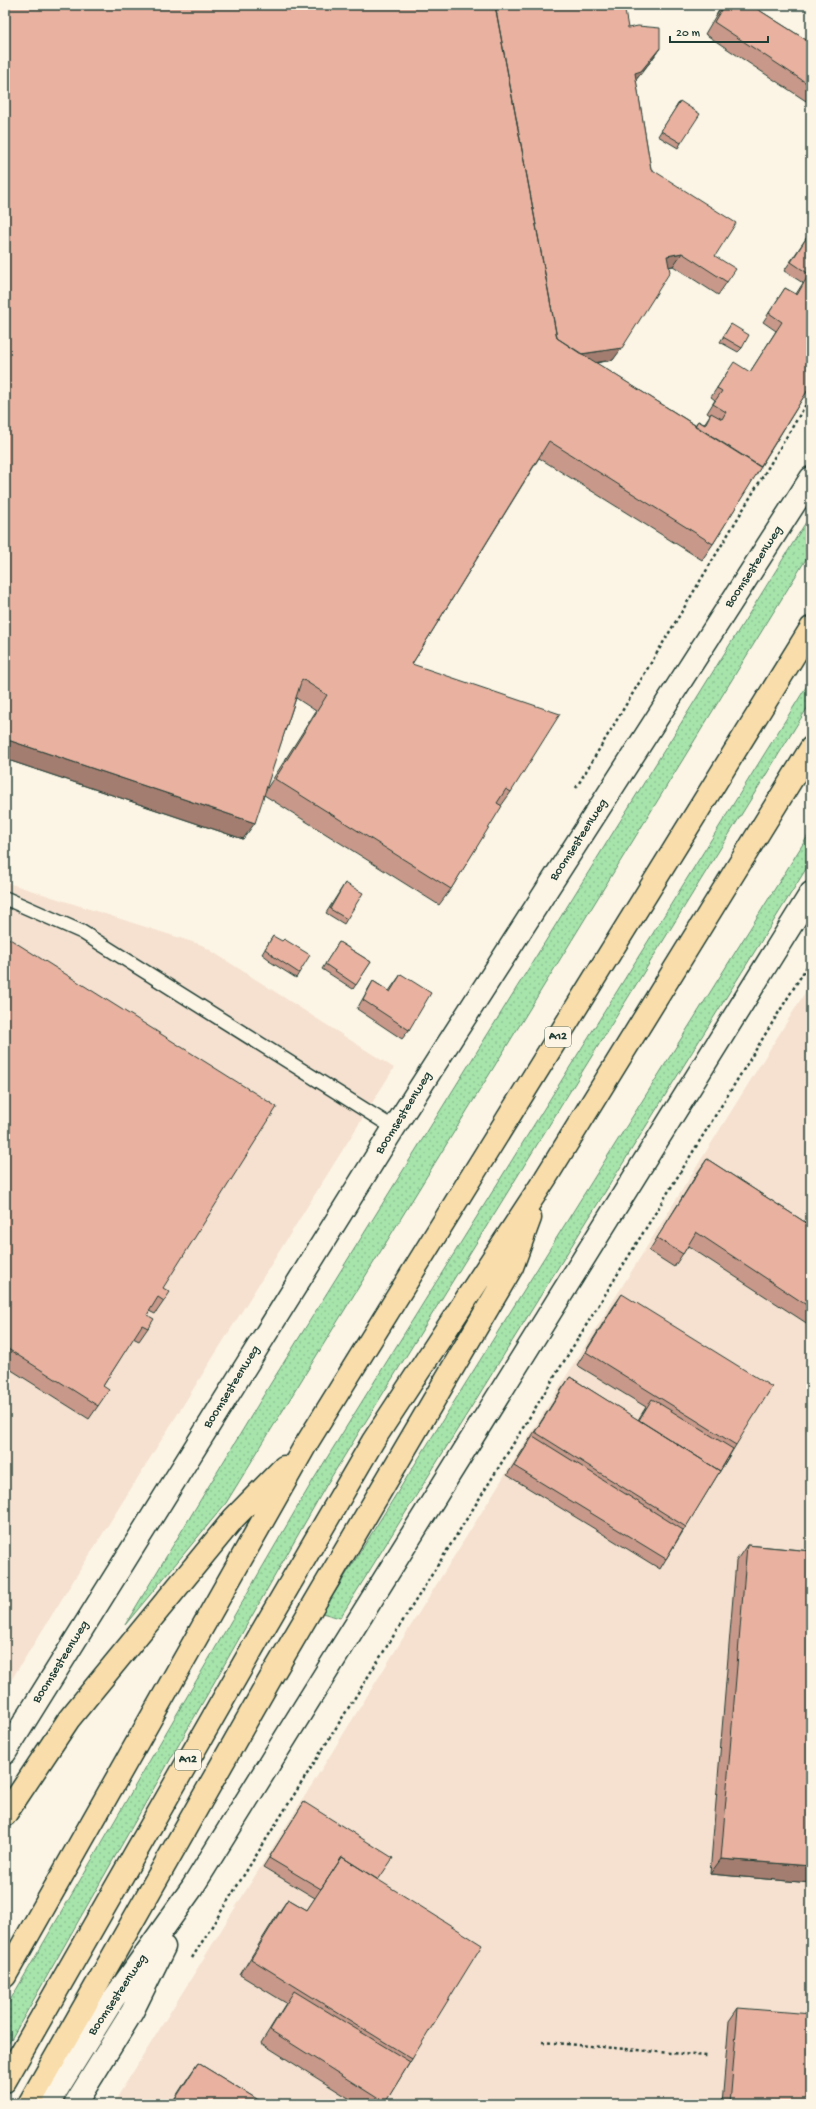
<svg xmlns="http://www.w3.org/2000/svg" width="816" height="2109" font-family="'Gochi Hand',sans-serif">
  <style>
    .built { fill: #f6e1d0 }
    .grass { fill: url(#grass-dots); stroke: #629070 }
    .lines { fill: none; stroke-linecap: round; stroke-linejoin: round }
    .lane-casing { stroke: #1f3d34; stroke-width: 16 }
    .secondary-casing { stroke: #1f3d34; stroke-width: 25 }
    .highway-casing { stroke: #1f3d34; stroke-width: 25 }
    .path { stroke: #1f3d34; stroke-width: 2.5; stroke-dasharray: 3 3; stroke-linecap: butt }
    .lane { stroke: #fcf5e5; stroke-width: 13 }
    .secondary { stroke: #fcf5e5; stroke-width: 22 }
    .highway { stroke: #f9ddab; stroke-width: 22 }
    .wall { fill: #c8998a; stroke: #1f3d34; fill-rule: evenodd }
    .shaded-wall { fill: #a37d70; stroke: #1f3d34 }
    .building { fill: #e9b2a0; stroke: #1f3d34 }
    .labels { text-anchor: middle; dominant-baseline: central; stroke-width: 3.5; stroke-linejoin: round; paint-order: stroke }
    .shield { fill: #fcf5e5; stroke: #617469; stroke-width: 1 }
    .shield-label { font-size: 12px; font-weight: bold; fill: #1f3d34 }
    .street-label { font-size: 13px; fill: #1f3d34; stroke: #fcf5e5 }
  </style>
  <defs>
    <pattern id="grass-dots" width="8" height="8" patternUnits="userSpaceOnUse"><rect width="8" height="8" fill="#a6e4ab"/><path d="M2 2h.1M6 6h.1" fill="none" stroke="#8ec494" stroke-width="1.8" stroke-linecap="round"/></pattern>
  </defs>
  <rect width="100%" height="100%" fill="#fcf5e5"/>
  <filter id="ink" filterUnits="userSpaceOnUse"><feTurbulence type="fractalNoise" baseFrequency=".025" numOctaves="2"/><feDisplacementMap in="SourceGraphic" scale="8" xChannelSelector="R" yChannelSelector="G"/><feConvolveMatrix kernelMatrix="1 2 1 2 8 2 1 2 1" color-interpolation-filters="sRGB"/></filter>
  <g filter="url(#ink)">
    <!-- built -->
    <path class="built" d="M5,882L202,945L394,1068L5,1690Z
      M811,983V2104H113Z"/>
    <!-- grass -->
    <path class="grass" d="M811,514V551L226,1503L125,1625L271,1383Z
      M811,679V702L327,1484L5,2050V2009L312,1482Z
      M811,831V861L340,1618L322,1613Z"/>
    <g class="lines">
      <!-- lane casing -->
      <g class="lane-casing">
        <path id="lane" d="M5,898L82,932L394,1128"/>
      </g>
      <!-- secondary casing -->
      <g class="secondary-casing">
        <path id="secondary" d="M5,1753L394,1128L811,478
          M48,2104L114,1998L192,1888L811,893
          M75,2104L132,2012L164,1947"/>
      </g>
      <!-- highway casing -->
      <g class="highway-casing">
        <path id="highway" d="M5,1815L69,1719L234,1518L284,1467
          M5,1976L305,1446L811,628
          M5,2081L260,1635L373,1441L545,1179L811,748
          M29,2104L273,1674L512,1267L530,1218"/>
      </g>
      <!-- path -->
      <path class="path" d="M576,788L811,396
        M192,1958L486,1488L811,960
        M542,2042L707,2056"/>
      <!-- lane -->
      <use href="#lane" class="lane"/>
      <!-- secondary -->
      <use href="#secondary" class="secondary"/>
      <!-- highway -->
      <use href="#highway" class="highway"/>
    </g>
    <!-- wall -->
    <path class="wall" d="M722,5H751L811,43V98L809,96L806,101L705,34Z
      M628,28L660,48L651,61L636,80L651,169L715,256L727,282L718,295L673,266L669,267L613,360L596,363L695,425L698,421L704,424L710,415L707,413L715,400L711,397L728,371L750,372L776,331L763,322L785,288L796,294L803,283L784,271L811,231V385L713,544L702,560L539,458L412,664L511,792L501,806L451,889L439,905L264,795L243,839L5,759ZM296,698L316,711L264,793Z
      M680,101L681,143L678,148L658,136Z
      M731,324L742,348L738,352L720,342Z
      M345,883L347,919L344,924L326,913Z
      M5,936L163,1288L164,1301L155,1314L149,1311L147,1315L148,1328L139,1341L133,1338L103,1386L98,1406L89,1419L5,1366Z
      M273,936L299,973L296,978L269,961L270,960L262,954Z
      M339,942L371,962L353,989L322,969Z
      M401,974L409,1030L402,1039L357,1009L367,991L373,981L389,991Z
      M707,1159L811,1226V1326L688,1246L674,1267L649,1251L698,1172Z
      M622,1294L736,1445L666,1559L660,1569L507,1475L561,1390L570,1377L638,1420L646,1407L577,1365L613,1307Z
      M747,1545L811,1551V1883L710,1874L736,1561Z
      M304,1802L378,1880L412,2059L384,2104H358L261,2043L286,2003L240,1975L277,1915L288,1899L307,1910L315,1898L263,1867Z
      M738,2008L811,2104H722L729,2021Z
      M198,2063L265,2104H171L189,2076Z"/>
    <!-- shaded-wall -->
    <path class="shaded-wall" d="M660,48L651,61L632,84L635,73Z
      M682,253L673,266L658,269L667,256Z
      M622,348L613,360L566,367L575,355Z
      M5,739L255,823L243,839L5,759Z
      M721,1859L811,1866V1883L710,1874Z"/>
    <!-- building -->
    <path class="building" d="M5,5H495L557,338L761,467L713,544L549,441L412,664L560,714L511,792L506,789L497,803L502,806L451,889L275,779L327,695L302,679L255,823L5,739Z
      M495,5H624L628,28L638,26L660,28V48L641,71L635,73L651,169L736,223L715,256L736,269L727,282L682,253L667,256L670,272L622,348L581,354L557,338Z
      M724,5H751L811,43V86L714,22Z
      M680,101L700,114L681,143L661,131Z
      M811,231V385L760,467L695,426L698,421L705,425L711,413L722,419L726,412L713,404L722,391L717,388L734,362L750,372L782,322L769,313L785,288L797,295L809,274L791,262Z
      M731,324L749,335L742,348L723,337Z
      M345,883L363,893L347,919L330,909Z
      M5,936L277,1107L163,1288L170,1292L164,1301L158,1297L147,1315L154,1319L148,1328L142,1325L103,1386L109,1390L98,1406L8,1349L5,1354Z
      M273,936L282,941L284,939L310,955L299,973L273,956V955L265,949Z
      M339,942L371,962L356,985L325,964Z
      M401,974L431,993L409,1030L363,1000L373,981L390,992Z
      M707,1159L811,1226V1308L696,1232L683,1254L657,1238Z
      M622,1294L772,1387L736,1445L586,1352Z
      M570,1377L720,1471L686,1527L535,1432Z
      M652,1399L733,1449L720,1471L639,1420Z
      M533,1436L683,1530L666,1559L514,1466Z
      M747,1545L811,1551V1866L721,1859Z
      M304,1802L393,1858L378,1880L342,1857L321,1889L269,1858Z
      M342,1857L482,1945L412,2059L251,1959L288,1899L307,1910Z
      M294,1991L410,2062L385,2103L270,2030Z
      M738,2008L811,2014V2104H730Z
      M198,2063L265,2104H172Z"/>
  </g>
  <g class="labels">
    <!-- shield labels -->
    <g class="shield">
      <rect x="545" y="1027" width="26" height="20" rx="3"/>
      <rect x="175" y="1750" width="26" height="20" rx="3"/>
    </g>
    <g class="shield-label">
      <text x="558" y="1037">A12</text>
      <text x="188" y="1760">A12</text>
    </g>
    <!-- street labels -->
    <g class="street-label">
      <text transform="translate(754 567) rotate(-57)">Boomsesteenweg</text>
      <text transform="translate(579 840) rotate(-57)">Boomsesteenweg</text>
      <text transform="translate(404 1113) rotate(-58)">Boomsesteenweg</text>
      <text transform="translate(232 1387) rotate(-58)">Boomsesteenweg</text>
      <text transform="translate(61 1662) rotate(-58)">Boomsesteenweg</text>
      <text transform="translate(118 1995) rotate(-56)">Boomsesteenweg</text>
    </g>
  </g>
  <!-- margin -->
  <rect width="816" height="2109" fill="none" stroke="#fcf5e5" stroke-width="20"/>
  <rect x="10" y="10" width="796" height="2089" fill="none" stroke="#1f3d34" stroke-width="1.5" filter="url(#ink)"/>
  <!-- scale -->
  <path d="M670 36v6h98v-6" fill="none" stroke="#1f3d34" stroke-width="2"/>
  <text x="676" y="36" font-size="12" fill="#1f3d34" stroke="#fcf5e5" stroke-width="3" paint-order="stroke">20 m</text>
</svg>
